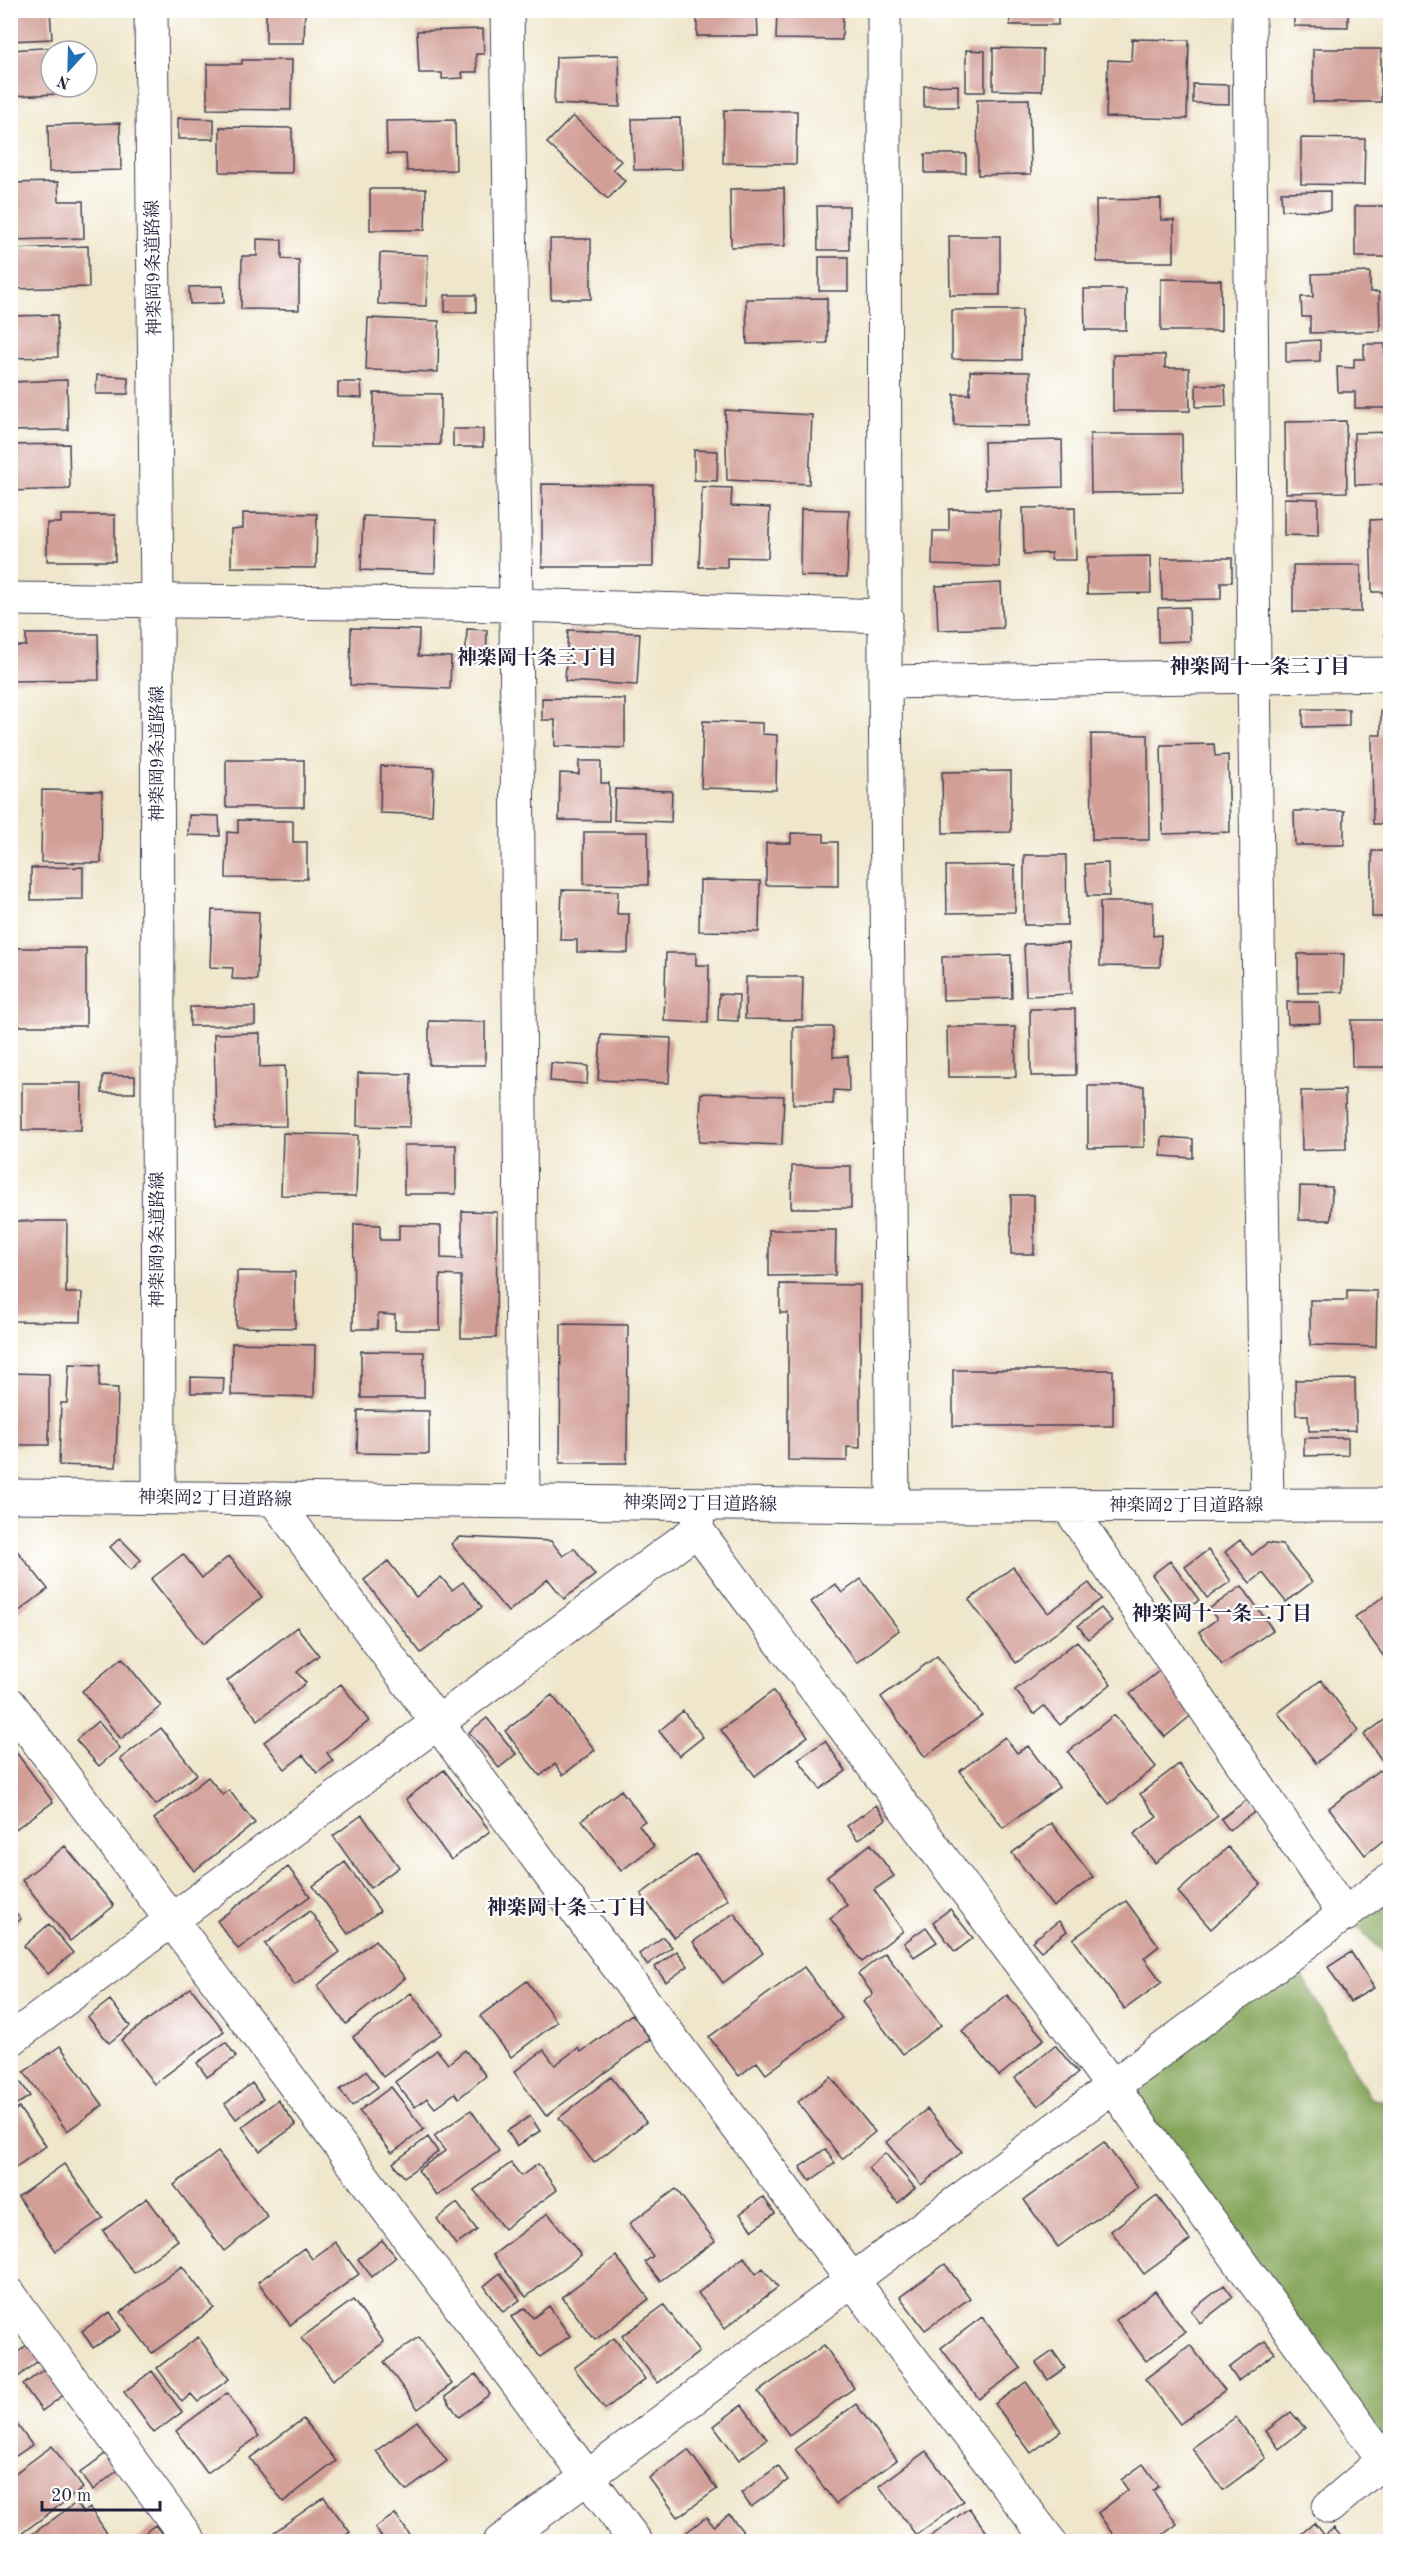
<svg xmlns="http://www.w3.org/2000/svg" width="1401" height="2552" font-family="'Old Standard TT','Noto Serif JP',serif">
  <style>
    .forest { fill: #84a55a; stroke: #53644a; stroke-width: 1.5 }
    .building { fill: #d29f97 }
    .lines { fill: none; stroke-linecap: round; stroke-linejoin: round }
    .minor-casing { stroke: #413f51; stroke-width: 35 }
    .minor { stroke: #fff; stroke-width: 33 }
    .labels { text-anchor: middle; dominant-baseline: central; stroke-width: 4.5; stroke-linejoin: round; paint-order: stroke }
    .street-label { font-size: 18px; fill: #22223b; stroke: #fff }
    .neighbourhood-label { font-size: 20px; font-weight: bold; fill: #22223b; stroke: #fff }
  </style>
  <rect width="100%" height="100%" fill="#fff"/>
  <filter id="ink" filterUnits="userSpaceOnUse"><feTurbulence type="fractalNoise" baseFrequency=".0167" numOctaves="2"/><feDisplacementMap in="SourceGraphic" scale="12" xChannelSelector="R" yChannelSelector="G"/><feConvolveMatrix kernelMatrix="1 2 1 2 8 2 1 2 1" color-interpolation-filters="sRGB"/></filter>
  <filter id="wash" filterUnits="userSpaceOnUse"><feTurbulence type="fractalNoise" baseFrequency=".008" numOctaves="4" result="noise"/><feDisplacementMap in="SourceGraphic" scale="24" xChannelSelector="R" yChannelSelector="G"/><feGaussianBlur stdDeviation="1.35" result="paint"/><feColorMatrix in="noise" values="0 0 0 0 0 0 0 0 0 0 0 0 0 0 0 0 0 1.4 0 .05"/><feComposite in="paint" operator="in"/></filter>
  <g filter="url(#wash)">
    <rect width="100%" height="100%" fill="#efe6cb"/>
    <!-- forest -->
    <path class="forest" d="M1390,1880V1953L1383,1951L1345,1915Z
      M1290,1955L1370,2098L1390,2103V2468L1112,2086Z"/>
    <g id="blocks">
      <!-- building -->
      <path class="building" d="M10,10H50L52,39L10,41Z
        M266,10H305L304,43H266Z
        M371,10H461V14L371,16Z
        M697,10H757L758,36H697Z
        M777,10H843L842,40L776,39Z
        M1009,10H1058V25H1010Z
        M1085,10H1151V13L1085,14Z
        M1294,10H1348V27L1294,26Z
        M483,29L484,54H476L477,72H462L463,78L442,79V73H419L417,31Z
        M1132,39L1189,40L1187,119L1106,117L1108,60L1131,61Z
        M58,47V51H51V87H60V94L10,96V50Z
        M993,48L1043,49L1042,91L993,90Z
        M1313,49H1381V102H1313Z
        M966,50L985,51V92H966Z
        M619,55L620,107L554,104L556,57Z
        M242,60H292L291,110L207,109V64H242Z
        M1193,84L1229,85V104L1193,103Z
        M958,85V107H924V86Z
        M1029,99L1031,174L978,175L977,100Z
        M724,110L797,111L796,164L723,163Z
        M573,116L621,161L613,169L625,181L608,199L547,143Z
        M178,118L214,119V139H178Z
        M680,118L682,169L634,170L632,119Z
        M455,120L456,170L407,171L406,154H387L386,121Z
        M120,123L121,170L49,172L48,125Z
        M220,127L292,128V173L220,172Z
        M1301,138L1365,139L1364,185L1301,184Z
        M925,154H966V173H925Z
        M58,182L59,201H83L84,238L10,240V183Z
        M784,188L785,246L731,247L730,189Z
        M370,189H426L425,230H370Z
        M1330,191V211L1282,210L1281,192Z
        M1161,199V220H1174V262H1097L1096,200Z
        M817,206H849V250H818Z
        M1355,206H1390V257H1355Z
        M949,236H1000V295H950Z
        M257,239L282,240V259L299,260V310L241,309L242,256H257Z
        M550,239H591V299H551Z
        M88,246L89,287L10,289V249Z
        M380,253L428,255L426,306L378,304Z
        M819,257H848V291H819Z
        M1370,272V292H1379L1380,331L1310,333V317H1302L1301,297H1313L1312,274Z
        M1161,279L1221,280V331H1161Z
        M223,286L224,303L190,304L189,287Z
        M1084,289H1126V330H1085Z
        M445,295H476V312H445Z
        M827,298V343L747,344L746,299Z
        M952,310H1022L1021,360L952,359Z
        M57,315L58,357L10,358V316Z
        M368,318L439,321L438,372L366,370Z
        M1320,340V361L1286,362V342Z
        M1364,344H1385V359H1390V408H1355V392H1338L1337,367L1354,368V359H1364Z
        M1113,355H1165V368H1189L1190,411H1113Z
        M970,371L1030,372V426L954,425V394H970Z
        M97,375L128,377V394H96Z
        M67,380L68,430L10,431V382Z
        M338,382H361L362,398L338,397Z
        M1196,385H1225L1226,406L1196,407Z
        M374,393L441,394L440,445L374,444Z
        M725,410L812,415L809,484L727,480Z
        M1346,421L1347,492L1286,493L1285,422Z
        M453,429H483V447H453Z
        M1390,432V484L1355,485L1354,433Z
        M1090,434H1182L1183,492L1091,493Z
        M1062,440L1063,487L985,489L984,442Z
        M69,444L70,489L10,491V445Z
        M694,450L718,451L717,481L694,480Z
        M542,484L653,485V567H542Z
        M702,487L732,488L731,506L770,508L768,558L727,557V567H699Z
        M1284,498L1318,499V536L1284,535Z
        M1075,507L1076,560H1051V553L1024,554L1023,508Z
        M801,509L849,510L847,577L800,576Z
        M949,509L1000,510L999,567L932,565L933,531H949Z
        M243,513L317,514L316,568L231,567V529L243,528Z
        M61,515H115V561H47V523H61Z
        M363,516L436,519L435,573L361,570Z
        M1390,519V602H1384L1383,592H1372L1370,520Z
        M1150,556L1151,593L1087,594V557Z
        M1161,558H1232V582H1221V599L1162,600Z
        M1293,565H1361V612H1293Z
        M1001,583L1003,628L938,630L936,586Z
        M1189,607L1190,641L1158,642V608Z
        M1385,610H1390V637H1385Z
        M351,628L419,630L418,656L451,657L450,689L350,685Z
        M467,629L487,630L486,664L465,662Z
        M568,630L640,633L637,685L565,681Z
        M26,634H98L99,680L10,681V646H26Z
        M542,698L625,699V748L555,746V720H542Z
        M1303,709H1349V726L1303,727Z
        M1381,711H1390V824H1373L1372,735H1381Z
        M703,721L762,723V734L777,735L776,790L701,788Z
        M1091,734L1148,735L1149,840H1092Z
        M1214,744L1215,756L1228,755L1230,832L1163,834L1161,745Z
        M226,760H304V807H226Z
        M579,761H601V783H609V821L559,820L560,773L579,774Z
        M381,766L434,768L432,815L380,813Z
        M1011,771V832L943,833L942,772Z
        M615,789L672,791L671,822L614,820Z
        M42,790L102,791L101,863L41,862Z
        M1294,811H1344V845H1295Z
        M189,815L219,816L220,836L188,835Z
        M238,820L293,821V842H307V879L226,878L227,832L238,833Z
        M584,832H648V885L584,884Z
        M791,833L824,834V842H838V886L766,885V843H791Z
        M1372,851H1390V917H1372Z
        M1024,855H1066L1067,925H1024Z
        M1108,863L1109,896H1087L1085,864Z
        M1015,865V912L947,913L946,866Z
        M83,867V899L31,900V868Z
        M700,880L760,881L759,932L699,931Z
        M562,890L618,891L617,914H629L628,953L577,952V940H560Z
        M1100,902H1153V936L1161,935L1160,967L1100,966Z
        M212,910L259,912L257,980L232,979L233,968L210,967Z
        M1069,943L1071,994L1026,996L1024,944Z
        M16,948H86V1026H17Z
        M666,953H696V965H709L708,1023L664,1021Z
        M1298,954H1344L1343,992L1298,993Z
        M1011,955L1012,998L943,1000L942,957Z
        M746,977H803L802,1020L745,1019Z
        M719,994L739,995L738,1021L718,1020Z
        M1287,1002H1319L1320,1023L1288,1024Z
        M190,1007H255V1025L190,1026Z
        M1030,1009H1075L1076,1075L1031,1076Z
        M1351,1020H1390V1067H1352Z
        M429,1021L485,1022V1065H429Z
        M793,1027H833V1057L848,1056L849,1091L834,1090L833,1104H793Z
        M947,1027H1015L1016,1077H948Z
        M260,1033V1067L285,1066L286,1126L216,1127L214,1034Z
        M601,1035L671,1038L669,1083L598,1080Z
        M551,1063L588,1066L587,1084L550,1081Z
        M358,1073L411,1074L410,1127L357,1126Z
        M103,1075L135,1076V1093H102Z
        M22,1083H82L81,1130H22Z
        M1088,1086H1144V1147L1088,1148Z
        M1345,1090L1346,1149L1302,1150L1301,1091Z
        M701,1093L784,1096L782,1145L699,1142Z
        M283,1133L358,1135L356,1196L281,1195Z
        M1162,1137L1193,1139V1158L1161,1156Z
        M404,1145H456V1194H404Z
        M792,1166H851V1208H791Z
        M1300,1186L1332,1187L1331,1220H1299Z
        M1011,1195H1034V1254H1011Z
        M462,1211L497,1212L496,1338H461V1276L440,1275V1330H395V1315L378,1314L377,1329H353L354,1224L380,1225V1240H399V1225L441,1226V1258L462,1259Z
        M10,1221H67L66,1293H82L81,1322L14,1321V1276H10Z
        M769,1230H836L835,1275L769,1276Z
        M237,1271L295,1272V1328L236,1327Z
        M780,1284L860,1285V1448L847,1447V1461L788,1460V1313H780Z
        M1347,1290L1377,1291L1376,1347L1310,1345V1300H1347Z
        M561,1324L628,1325L627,1463H560Z
        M232,1343L315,1345L314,1397L231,1395Z
        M361,1351L424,1352V1398H361Z
        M69,1364L100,1365L99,1387L118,1388L116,1467L59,1465L61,1403H67Z
        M953,1370H1113V1426H953Z
        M10,1373L49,1374V1445H10Z
        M191,1377L224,1378L223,1393H191Z
        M1355,1379L1356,1430L1309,1431L1308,1415H1296L1295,1380Z
        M358,1410L429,1411V1454L357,1453Z
        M1304,1438H1348V1455L1304,1456Z
        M459,1537L551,1541L563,1556L574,1548L595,1575L564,1599L548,1579L508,1612L451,1544Z
        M120,1538L141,1560L131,1570L110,1547Z
        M1240,1540L1252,1555L1267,1543L1282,1545L1312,1582L1286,1602L1263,1573L1250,1583L1225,1552Z
        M10,1542L48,1589L10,1618Z
        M1208,1550L1231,1581L1207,1598L1185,1567Z
        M183,1554L202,1578L229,1556L262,1597L203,1644L151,1579Z
        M388,1561L416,1597L441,1577L452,1590L463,1582L482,1607L421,1653L364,1580Z
        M1170,1561L1199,1600L1181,1614L1152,1575Z
        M1013,1567L1048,1613L1089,1583L1101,1599L1016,1663L969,1600Z
        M861,1579L899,1630L857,1663L811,1602L835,1584L842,1593Z
        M1242,1586L1273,1630L1222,1665L1199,1632L1217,1619L1209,1609Z
        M1387,1594L1390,1598V1665L1355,1617Z
        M1101,1608L1112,1621L1088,1639L1078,1626Z
        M297,1627L319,1655L297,1672L306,1683L258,1720L227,1681Z
        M1077,1641L1111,1684L1060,1725L1044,1706L1034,1714L1015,1690Z
        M937,1656L982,1715L925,1757L881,1697Z
        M122,1658L161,1706L121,1739L82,1691Z
        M1159,1671L1194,1713L1165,1737L1130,1694Z
        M1321,1680L1359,1730L1316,1763L1278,1713Z
        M341,1684L369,1721L327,1753L333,1761L317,1773L303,1755L285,1769L264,1742Z
        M773,1691L808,1736L755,1776L721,1730Z
        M552,1695L595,1750L563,1775L555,1764L540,1776L505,1731Z
        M683,1711L703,1737L679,1756L659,1731Z
        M1114,1715L1156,1767L1109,1804L1068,1752Z
        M1390,1716V1772L1364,1735Z
        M487,1718L516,1754L499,1768L469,1732Z
        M98,1721L120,1748L99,1766L76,1740Z
        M161,1728L197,1774L156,1805L120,1759Z
        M1005,1737L1017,1753L1028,1746L1059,1787L1003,1828L960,1771Z
        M825,1741L846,1771L820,1789L798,1759Z
        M10,1744L53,1802L10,1833Z
        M1179,1764L1218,1816L1155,1863L1134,1834L1157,1817L1140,1794Z
        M444,1770L490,1831L451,1860L406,1799Z
        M1379,1770L1390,1786V1835L1365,1855L1329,1808Z
        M208,1777L223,1795L229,1790L255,1823L194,1871L154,1819Z
        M621,1790L645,1821L639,1825L654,1846L621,1871L582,1820Z
        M1251,1797L1259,1809L1229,1830L1221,1819Z
        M876,1805L886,1819L858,1840L847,1826Z
        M362,1815L399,1867L370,1888L333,1836Z
        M1051,1823L1093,1877L1053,1907L1012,1853Z
        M871,1844L894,1876L874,1890L903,1931L862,1962L830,1918L847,1905L827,1876Z
        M65,1846L114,1906L70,1941L22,1880Z
        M1228,1847L1261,1884L1211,1929L1178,1892Z
        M696,1854L728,1899L674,1938L641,1894Z
        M345,1862L380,1911L348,1934L313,1886Z
        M288,1867L310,1896L238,1949L217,1921Z
        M1126,1901L1159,1946L1144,1958L1162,1982L1125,2009L1073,1939Z
        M10,1906L21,1919L10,1928Z
        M950,1909L973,1938L955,1952L933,1922Z
        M310,1911L340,1952L295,1985L265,1944Z
        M734,1913L763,1953L723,1983L693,1942Z
        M1059,1921L1067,1931L1041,1951L1032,1941Z
        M49,1924L73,1953L48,1974L24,1946Z
        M926,1927L937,1942L914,1957L904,1943Z
        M663,1937L672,1947L647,1965L639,1954Z
        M375,1940L405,1978L346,2024L317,1986Z
        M677,1951L688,1966L666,1982L655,1967Z
        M1351,1952L1374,1988L1350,2002L1328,1967Z
        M885,1953L941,2025L903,2054L863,2002L873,1994L858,1974Z
        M804,1967L842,2018L766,2074L757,2062L739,2076L709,2037Z
        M527,1981L557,2022L511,2057L480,2016Z
        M191,1988L224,2031L154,2084L121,2040Z
        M411,1993L442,2033L383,2077L353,2037Z
        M1007,1995L1044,2039L999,2076L962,2031Z
        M110,2000L130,2026L109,2043L88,2017Z
        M632,2014L650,2039L546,2116L514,2072L544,2050L555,2065L578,2048L581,2052Z
        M226,2042L236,2057L207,2077L197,2063Z
        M1055,2045L1078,2073L1038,2106L1015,2078Z
        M60,2046L103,2105L67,2131L24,2072Z
        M437,2050L448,2064L465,2050L486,2076L459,2098L455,2093L435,2108L427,2098L415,2107L395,2082Z
        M366,2071L378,2087L352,2106L340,2090Z
        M15,2074L30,2096L10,2109V2077Z
        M611,2077L646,2122L594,2163L559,2118Z
        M831,2077L875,2132L842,2159L798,2102Z
        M252,2083L263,2099L236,2119L225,2104Z
        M391,2087L424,2129L392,2153L359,2111Z
        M278,2100L296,2125L260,2151L242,2127Z
        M19,2108L46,2146L10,2171V2114Z
        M927,2109L962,2152L921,2185L886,2142Z
        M471,2110L499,2151L437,2196L418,2170L445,2151L434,2136Z
        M530,2116L540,2131L517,2146L507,2131Z
        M428,2137L438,2152L404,2177L393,2163Z
        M1104,2142L1138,2188L1058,2247L1024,2200Z
        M825,2149L835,2163L810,2181L800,2167Z
        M218,2152L268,2217L224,2251L174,2185Z
        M885,2153L915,2188L898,2203L868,2168Z
        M511,2163L521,2176L538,2164L557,2190L504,2229L474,2190Z
        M64,2164L103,2218L56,2251L18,2197Z
        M676,2189L715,2241L660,2281L645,2262L653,2256L629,2224Z
        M1157,2196L1190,2240L1144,2274L1111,2231Z
        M763,2197L775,2213L753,2230L740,2214Z
        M147,2198L178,2240L134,2273L103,2231Z
        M457,2203L477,2230L456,2245L437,2219Z
        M548,2213L581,2255L526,2297L493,2255Z
        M382,2240L396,2257L372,2277L358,2259Z
        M335,2242L359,2274L290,2325L258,2282L304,2248L312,2259Z
        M616,2256L649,2299L595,2340L562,2297Z
        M744,2257L756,2274L763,2268L778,2287L725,2328L698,2293Z
        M945,2264L970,2298L925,2330L900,2297Z
        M182,2266L214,2308L152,2353L121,2312Z
        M500,2273L520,2300L503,2312L484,2286Z
        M1224,2285L1233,2297L1200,2323L1191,2311Z
        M1155,2291L1185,2332L1146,2361L1116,2320Z
        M353,2300L384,2342L333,2380L301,2338Z
        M664,2305L699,2352L658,2383L622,2336Z
        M549,2306L570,2336L540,2357L511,2317L525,2308L533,2318Z
        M110,2312L121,2330L93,2348L82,2331Z
        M982,2317L1021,2368L979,2399L941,2348Z
        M198,2337L229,2379L198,2402L191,2394L182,2402L157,2368Z
        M419,2337L452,2384L418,2409L384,2362Z
        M614,2338L645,2379L605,2409L574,2368Z
        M1265,2341L1275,2353L1238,2381L1229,2368Z
        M28,2344L40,2359L17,2378L10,2370V2359Z
        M824,2345L854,2388L789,2435L758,2392Z
        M1190,2345L1225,2390L1180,2424L1145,2379Z
        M1053,2351L1065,2368L1048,2380L1036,2363Z
        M47,2367L66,2393L42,2411L23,2385Z
        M152,2371L182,2412L154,2433L124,2392Z
        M476,2374L490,2394L459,2417L445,2397Z
        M1026,2382L1061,2431L1031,2453L995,2404Z
        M227,2393L259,2436L207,2473L176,2431Z
        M856,2404L897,2460L836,2504L795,2449Z
        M742,2405L767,2439L739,2460L714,2426Z
        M1291,2412L1305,2428L1279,2449L1266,2431Z
        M10,2415L32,2445L10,2460Z
        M1236,2417L1266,2458L1223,2490L1192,2448Z
        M303,2419L336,2461L283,2502L250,2458Z
        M417,2421L447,2461L406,2491L376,2451Z
        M52,2446L83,2488L10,2542V2477Z
        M688,2450L717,2489L678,2517L649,2478Z
        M109,2451L122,2467L93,2490L80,2473Z
        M926,2451L963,2501L916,2535L879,2486Z
        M1143,2464L1159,2486L1153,2491L1177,2524L1153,2542H1118L1098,2513L1128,2490L1121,2480Z
        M778,2466L788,2480L751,2507L741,2493Z
        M324,2497L350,2532L337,2542H279L273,2533Z
        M76,2503L83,2513L90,2508L113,2542H21Z
        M969,2508L994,2542H927L926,2540Z
        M395,2514L415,2542H385L375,2528Z
        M729,2514L751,2542H689L683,2535L706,2517L714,2526Z
        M1314,2523L1324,2536L1334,2528L1344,2540L1297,2542L1295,2539Z
        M155,2525L166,2539L163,2542H133Z"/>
    </g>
  </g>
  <g filter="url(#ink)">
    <use href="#blocks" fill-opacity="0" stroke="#413f51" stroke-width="1.5"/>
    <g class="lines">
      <!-- minor casing -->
      <g class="minor-casing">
        <path id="minor" d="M151,10L157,599L159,1498
          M507,10L516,605L523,1502
          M884,10L885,682L893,1506
          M1249,10L1254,675L1267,1506
          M10,599L516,605L886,616
          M885,682L1390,674
          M10,1496L893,1506L1390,1505
          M274,1499C529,1850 788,2196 1050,2542
          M1068,1506L1345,1915
          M697,1530L1112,2086L1384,2460L1329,2507
          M10,1704L636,2542
          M10,2040L697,1530L698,1508
          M10,2295L190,2542
          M500,2542L1390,1880"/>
      </g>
      <!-- minor -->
      <use href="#minor" class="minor"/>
    </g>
  </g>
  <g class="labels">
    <!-- street labels -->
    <g class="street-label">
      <text transform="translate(154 268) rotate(-91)">神楽岡9条道路線</text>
      <text transform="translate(158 754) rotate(-90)">神楽岡9条道路線</text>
      <text transform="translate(158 1240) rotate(-90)">神楽岡9条道路線</text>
      <text transform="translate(215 1499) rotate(1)">神楽岡2丁目道路線</text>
      <text transform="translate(700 1504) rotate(1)">神楽岡2丁目道路線</text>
      <text x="1186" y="1506">神楽岡2丁目道路線</text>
    </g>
    <!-- neighbourhood labels -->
    <g class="neighbourhood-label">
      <text x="537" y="659">神楽岡十条三丁目</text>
      <text x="1260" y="668">神楽岡十一条三丁目</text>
      <text x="1222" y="1615">神楽岡十一条二丁目</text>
      <text x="567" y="1909">神楽岡十条二丁目</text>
    </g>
  </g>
  <!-- margin -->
  <rect width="1401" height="2552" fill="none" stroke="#fff" stroke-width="36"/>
  <!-- north arrow -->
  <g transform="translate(69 69) rotate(202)"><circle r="28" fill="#ffffff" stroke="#a7a7b1" stroke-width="1.5"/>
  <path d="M0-4.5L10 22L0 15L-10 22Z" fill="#1f6fb2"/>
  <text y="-9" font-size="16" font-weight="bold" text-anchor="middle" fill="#22223b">N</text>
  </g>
  <!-- scale -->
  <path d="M42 2501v9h118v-9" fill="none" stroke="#22223b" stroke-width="3"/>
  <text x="51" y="2501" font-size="18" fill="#22223b" stroke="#ffffff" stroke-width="4.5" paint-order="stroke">20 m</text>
</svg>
